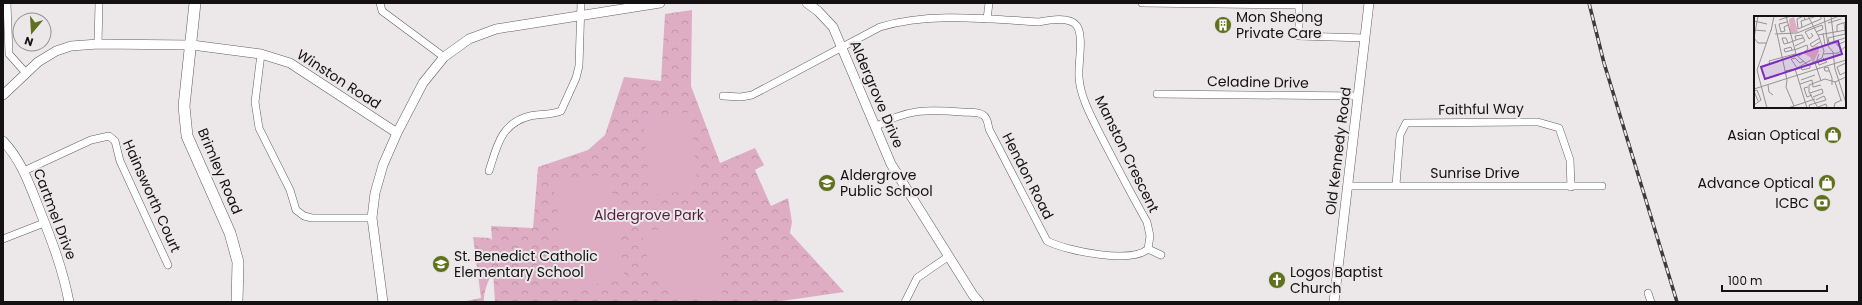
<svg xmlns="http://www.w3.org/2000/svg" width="1862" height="305" font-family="Poppins,sans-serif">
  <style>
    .park { fill: url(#park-crowns) }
    .garden { fill: #deadc4 }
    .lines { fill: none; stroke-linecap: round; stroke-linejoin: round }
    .minor-casing { stroke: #615e5f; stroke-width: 8 }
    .tertiary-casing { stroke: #615e5f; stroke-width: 10 }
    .secondary-casing { stroke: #615e5f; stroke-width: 12 }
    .minor { stroke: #fff; stroke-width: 7 }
    .tertiary { stroke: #fff; stroke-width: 9 }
    .secondary { stroke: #fff; stroke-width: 11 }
    .rail-casing { stroke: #3c3a3b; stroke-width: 3.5 }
    .rail { stroke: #ece8ea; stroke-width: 2; stroke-dasharray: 6; stroke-linecap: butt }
    .labels { text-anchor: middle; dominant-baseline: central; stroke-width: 4; stroke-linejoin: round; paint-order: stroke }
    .poi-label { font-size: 14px; fill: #131112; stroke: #ece8ea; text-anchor: start }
    .street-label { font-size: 14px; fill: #131112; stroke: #ece8ea }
    .park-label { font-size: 14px; fill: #551b3b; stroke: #ece8ea }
    .inset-road { fill: none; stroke: #959294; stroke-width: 1 }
    .view { fill: #7b2cbf; fill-opacity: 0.15; stroke: #7b2cbf; stroke-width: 2 }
    .inset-edge { fill: none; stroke: #131112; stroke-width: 2 }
  </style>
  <defs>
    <pattern id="park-crowns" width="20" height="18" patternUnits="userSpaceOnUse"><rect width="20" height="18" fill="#deadc4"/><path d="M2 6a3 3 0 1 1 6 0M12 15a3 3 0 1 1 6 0" fill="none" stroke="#be94a7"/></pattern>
  </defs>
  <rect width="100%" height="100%" fill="#ece8ea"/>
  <!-- park -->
  <path class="park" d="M692,10L691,86L720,163L755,148L764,165L755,170L771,206L788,198L792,222L790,233L844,292L775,302H495L493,272C488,280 483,294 484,302H461L481,298L473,237L490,238L492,240L491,226L533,228L538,167L588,150L605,135L624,77L661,81L665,14Z"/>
  <!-- garden -->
  <path class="garden" d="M690,112L698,190L650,195L643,117Z
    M610,174L625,280L569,288L553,182Z
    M714,224L718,227L723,300C693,302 664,292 650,264C645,254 644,242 641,231Z"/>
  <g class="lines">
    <!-- minor casing -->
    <g class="minor-casing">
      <path id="minor" d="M7,3L9,54L26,73
        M380,3L382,11L444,57
        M1142,3L1299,5V36L1365,38
        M987,19L989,3
        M98,44L99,3
        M261,54L255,102L259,128L290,190L296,210L304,216L312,218H372
        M1157,94L1358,96
        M723,96L741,97L752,95L880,27C930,12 987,19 1039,22C1049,20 1070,16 1077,26C1084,37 1078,63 1079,77C1080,97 1092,118 1101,136C1116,165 1131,194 1147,222L1150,236L1148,249
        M875,127C907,109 927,109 962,112C969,113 977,111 983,115C988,118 988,125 989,129L1047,241C1067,251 1131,264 1148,249
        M24,171L91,140L109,136L115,141L120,161L168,265
        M489,171C497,146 501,123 530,116C540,114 551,115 561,111L576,78L579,66L581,3
        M1396,185L1400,135L1406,123L1538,122L1559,128L1570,160L1571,187
        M1348,186H1602
        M3,239L44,223
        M1148,249L1161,255
        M1648,293L1651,302
        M905,302L917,278L949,256"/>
    </g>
    <!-- tertiary casing -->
    <g class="tertiary-casing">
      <path id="tertiary" d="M807,3L818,11L833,27L891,164L973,295L979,302
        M3,95L38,62L56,51L71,46L98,44L192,45L261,54L290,63L397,133
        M3,141C22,161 30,186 40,211C52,241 63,270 69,302
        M383,302L372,218L375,193L383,165L397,133L423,83L444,57L469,39L496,29L660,3
        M1334,302L1369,3"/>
    </g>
    <!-- secondary casing -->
    <g class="secondary-casing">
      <path id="secondary" d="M195,3L184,106L187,136L230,233L238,262L237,302"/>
    </g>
    <!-- minor -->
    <use href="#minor" class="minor"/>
    <!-- tertiary -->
    <use href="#tertiary" class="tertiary"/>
    <!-- secondary -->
    <use href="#secondary" class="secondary"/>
    <!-- rail casing -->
    <g class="rail-casing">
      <path id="rail" d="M1589,3L1604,63L1677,302"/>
    </g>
    <!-- rail -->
    <use href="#rail" class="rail"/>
  </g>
  <!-- icons -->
  <defs>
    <g id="building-disc" transform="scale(0.9)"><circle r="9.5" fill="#60711e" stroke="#ece8ea"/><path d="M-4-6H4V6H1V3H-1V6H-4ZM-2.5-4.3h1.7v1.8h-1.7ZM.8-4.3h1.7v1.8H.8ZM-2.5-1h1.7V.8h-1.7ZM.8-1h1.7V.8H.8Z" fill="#fff"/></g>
    <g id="shop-disc" transform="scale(0.9)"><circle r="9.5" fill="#60711e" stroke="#ece8ea"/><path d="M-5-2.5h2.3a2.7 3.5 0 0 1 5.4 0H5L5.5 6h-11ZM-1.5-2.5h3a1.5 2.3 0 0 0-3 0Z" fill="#fff"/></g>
    <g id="school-disc" transform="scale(0.9)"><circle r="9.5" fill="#60711e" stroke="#ece8ea"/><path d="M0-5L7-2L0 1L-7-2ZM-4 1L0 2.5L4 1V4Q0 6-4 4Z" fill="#fff"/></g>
    <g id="bank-disc" transform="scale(0.9)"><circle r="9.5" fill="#60711e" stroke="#ece8ea"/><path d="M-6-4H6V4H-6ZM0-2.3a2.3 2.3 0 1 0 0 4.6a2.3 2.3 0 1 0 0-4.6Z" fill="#fff"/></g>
    <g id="church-disc" transform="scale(0.9)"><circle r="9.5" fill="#60711e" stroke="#ece8ea"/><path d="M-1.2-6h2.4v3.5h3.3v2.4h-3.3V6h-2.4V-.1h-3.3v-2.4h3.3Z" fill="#fff"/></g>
  </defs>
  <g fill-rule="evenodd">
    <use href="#building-disc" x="1223" y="25"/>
    <use href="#shop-disc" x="1833" y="135"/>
    <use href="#school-disc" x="827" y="183"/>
    <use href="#shop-disc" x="1827" y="183"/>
    <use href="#bank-disc" x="1822" y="203"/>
    <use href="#school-disc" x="441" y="264"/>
    <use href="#church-disc" x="1277" y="280"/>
  </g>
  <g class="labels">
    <!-- poi labels -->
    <g class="poi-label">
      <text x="1236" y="17">Mon Sheong<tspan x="1236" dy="16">Private Care</tspan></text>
      <text x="1820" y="135" text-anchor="end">Asian Optical</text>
      <text x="840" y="175">Aldergrove<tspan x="840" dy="16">Public School</tspan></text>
      <text x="1814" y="183" text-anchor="end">Advance Optical</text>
      <text x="1809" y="203" text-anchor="end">ICBC</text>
      <text x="454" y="256">St. Benedict Catholic<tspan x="454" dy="16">Elementary School</tspan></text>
      <text x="1290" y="272">Logos Baptist<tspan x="1290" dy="16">Church</tspan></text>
    </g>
    <!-- street labels -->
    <g class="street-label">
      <text transform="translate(339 79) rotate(33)">Winston Road</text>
      <text transform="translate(1258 82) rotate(1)">Celadine Drive</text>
      <text transform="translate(877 94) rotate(67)">Aldergrove Drive</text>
      <text transform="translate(1481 109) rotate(-1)">Faithful Way</text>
      <text transform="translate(1338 151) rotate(-83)">Old Kennedy Road</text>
      <text transform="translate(1127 154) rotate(64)">Manston Crescent</text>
      <text transform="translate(220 171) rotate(67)">Brimley Road</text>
      <text x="1475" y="173">Sunrise Drive</text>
      <text transform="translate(1028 176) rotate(63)">Hendon Road</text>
      <text transform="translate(152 196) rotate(66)">Hainsworth Court</text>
      <text transform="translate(55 214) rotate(69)">Cartmel Drive</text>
    </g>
    <!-- park labels -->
    <g class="park-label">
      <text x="649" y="215">Aldergrove Park</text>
    </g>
  </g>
  <!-- overview -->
  <g transform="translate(1754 16)">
    <rect width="92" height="92" fill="#ece8ea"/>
    <path d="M40,1L44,16L36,17L35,3ZM64,29L65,35L59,47L56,41L49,37Z" fill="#deadc4"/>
    <path class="inset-road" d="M4,0L0,22L4,27H12M32,0L42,38M70,0L74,30L79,36L81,53L92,87M77,0L80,25L87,33M25,4L37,0M51,4L50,0L43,3L44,13L67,3V0M0,5L13,8M33,6L25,8L27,16L31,15L30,11L34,9M74,7L87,3M21,8L33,64L32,71L40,90M48,11L47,5L63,0M0,14L12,15M17,15L20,0M83,16V9L92,6M21,18L43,17L85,0M91,18L74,22L75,27L91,22M53,19L51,16L55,14L68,9L69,13L62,16M53,19L55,23L59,20L57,17M64,19L92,14M66,22L56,28L58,31L66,26M34,27L32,22H28L30,28L34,27L45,23L49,22M83,29L92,25L90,7M41,30L51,25L48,19L41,20L42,24M68,30L71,29L69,17M38,34L37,31L30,33L31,36L43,33L53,29L54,33L45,40M65,38L63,43L65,49L73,46L69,42M70,38L84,37L92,30M37,43L43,52L57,44M37,43L41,42L46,47L50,45M61,47L67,65M92,47L83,51L86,59L92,56M16,48L15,45L41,38L54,49L68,42L70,35L65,21L54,0M47,51L48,54L56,52V49M63,53L92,44M31,55L41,53L43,59M75,55H71L70,52L74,51L78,62V69M43,59L53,92M47,64L61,59M81,66L87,84M46,68L58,64L59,71L67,69M14,69L15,76L19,79M54,71L50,72L53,81L58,79M0,73L66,52M56,77L68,73L69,77L59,81M0,89L7,84L3,74L0,75L4,85M64,91L72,88L73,92M13,92L3,54L17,14M34,92L61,83M56,92L55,89L72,84L70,80L62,84M64,92L55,76V69L71,63L81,66L92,61M80,92L81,87L88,84"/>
    <path class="view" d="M84,25L88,38L11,63L7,51Z"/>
    <rect width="92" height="92" class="inset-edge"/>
  </g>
  <!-- border -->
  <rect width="1862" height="305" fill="none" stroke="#131112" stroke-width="8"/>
  <!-- north arrow -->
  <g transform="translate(32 32) rotate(198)"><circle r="19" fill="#ece8ea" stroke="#959294"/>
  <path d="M0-3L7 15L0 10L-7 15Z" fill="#60711e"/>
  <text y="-6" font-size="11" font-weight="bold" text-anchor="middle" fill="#131112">N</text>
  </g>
  <!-- scale -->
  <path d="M1722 285v6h105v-6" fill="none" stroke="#131112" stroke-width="2"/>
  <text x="1728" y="285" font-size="12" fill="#131112" stroke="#ece8ea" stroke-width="3" paint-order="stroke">100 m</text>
</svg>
